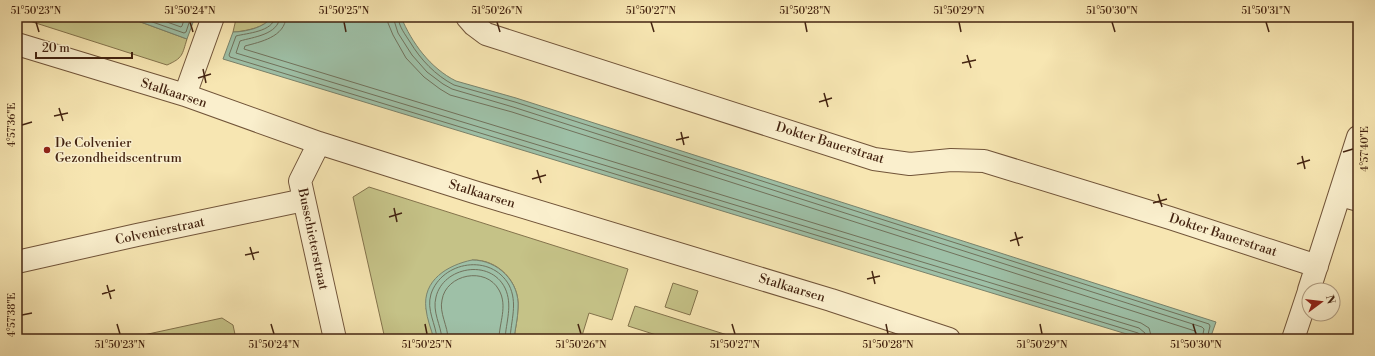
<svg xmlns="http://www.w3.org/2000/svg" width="1375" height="356" font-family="'Libre Bodoni',serif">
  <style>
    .green { fill: #c5c287; stroke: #84734c }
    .water { fill: #9ec0a7; stroke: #7a826b }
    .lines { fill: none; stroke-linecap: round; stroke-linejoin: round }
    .shore { stroke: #71725c; stroke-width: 1 }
    .minor-casing { stroke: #715439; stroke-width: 24 }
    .minor { stroke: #faefcd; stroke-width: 22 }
    .ticks { fill: none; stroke: #442411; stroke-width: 1.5 }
    .poi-dot { fill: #8f2418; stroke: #faefcd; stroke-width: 1.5 }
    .labels { text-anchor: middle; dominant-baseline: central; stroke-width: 3; stroke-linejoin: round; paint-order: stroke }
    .street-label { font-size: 13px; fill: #442411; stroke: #faefcd }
    .poi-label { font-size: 13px; fill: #442411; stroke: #faefcd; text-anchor: start }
    .neatline { fill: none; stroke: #442411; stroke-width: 1.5 }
    .ticks-label { font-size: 10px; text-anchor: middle; fill: #442411 }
  </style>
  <rect width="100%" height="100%" fill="#f7e6b2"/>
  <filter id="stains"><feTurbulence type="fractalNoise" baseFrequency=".005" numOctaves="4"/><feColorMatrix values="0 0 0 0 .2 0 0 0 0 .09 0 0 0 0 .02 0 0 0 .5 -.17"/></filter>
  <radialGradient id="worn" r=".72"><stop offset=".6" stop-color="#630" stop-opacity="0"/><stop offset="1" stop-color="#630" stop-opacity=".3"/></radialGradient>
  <!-- green -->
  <path class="green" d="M17,17H127L187,39C182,55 183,58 167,65Z
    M235,17H272C264,28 248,30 236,32H233L236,19H234Z
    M369,187L628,269L612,320L589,313L581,339H514C515,329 518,318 518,308C520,282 498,259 472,260L426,308L434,339H385L353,197Z
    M673,283L698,291L690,315L665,307Z
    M635,306L737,338L736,339H669L628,326Z
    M222,318L233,325L236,339H125Z"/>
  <!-- water -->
  <path class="water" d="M127,17H195L187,39Z
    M272,17H401C412,43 430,68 456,81L516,98L1216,322L1210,339H1143L223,59L233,32C245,32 264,28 272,17Z
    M472,260C498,260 520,282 518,308C518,318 515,329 514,339H434C431,329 427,319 426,309C422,280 448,265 472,260Z"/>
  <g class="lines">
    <!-- shore -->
    <path class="shore" d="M138,17L184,33L186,32L191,17
      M153,17L181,27L182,26L185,17
      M275,17C273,32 247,33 236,36L229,55L230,57L1138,333L1141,335V339
      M280,17C278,35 253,37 240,41L236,53L1139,328L1145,333L1146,339
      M286,17C285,37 260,42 245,46L244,49L1141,323L1149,328L1152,339
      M387,17L388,23L393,35L406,58L424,77L440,89L450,95L512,112L1195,331L1196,333L1195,339
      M393,17L398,33L412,55L427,72L443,84L452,89L513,107L1202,327L1204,329L1202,339
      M398,17C399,27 405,34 410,42C421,60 435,75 454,85L515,102L1209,324L1210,326L1207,339
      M437,339C436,324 426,310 431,294C442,261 491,253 509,285C518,303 511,320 510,339
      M442,339C441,325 432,312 436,297C443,267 490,258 505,288C513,305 506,322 505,339
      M448,339C448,326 439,313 442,300C446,274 486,266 499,290C508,306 499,323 499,339"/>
    <!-- minor casing -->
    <g class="minor-casing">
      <path id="minor" d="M467,17L474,25L486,34L874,159L910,164L951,160L984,161L1170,218L1317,266
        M17,44L185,95L319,143L474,192L831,300L949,339
        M185,95L213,17
        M319,143L300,181L335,339
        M1340,195L1358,200
        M17,262L137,235L304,200
        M1309,290L1358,137
        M1293,339L1309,291"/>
    </g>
    <!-- minor -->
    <use href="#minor" class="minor"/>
  </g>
  <!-- ticks -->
  <path class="ticks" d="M36,22L39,32M190,22L193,32M344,22L346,32M497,22L500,32M651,22L654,32M805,22L807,32M959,22L961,32M1112,22L1115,32M1266,22L1269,32M967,55L971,68M962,63L976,60M203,69L206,83M198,78L211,74M824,93L828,107M819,102L832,98M59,108L63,121M54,116L68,113M22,125L32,122M681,132L684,145M676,140L689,137M1343,152L1353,149M1302,156L1305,169M1297,164L1310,160M537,170L541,183M532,179L546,175M1158,194L1162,207M1153,203L1167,199M394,208L397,222M389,217L402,213M1015,232L1019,246M1010,241L1023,237M250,247L254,260M245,255L259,252M872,271L875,284M867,279L880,276M107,285L111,299M102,294L115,290M22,315L32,313M117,324L120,334M271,324L274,334M425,324L427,334M578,324L581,334M732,324L735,334M886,324L888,334M1040,324L1042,334M1193,324L1196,334"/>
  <!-- markers -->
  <circle class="poi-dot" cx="47" cy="150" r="4"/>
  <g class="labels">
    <!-- street labels -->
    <g class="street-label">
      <text transform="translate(174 93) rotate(18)">Stalkaarsen</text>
      <text transform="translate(830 143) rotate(17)">Dokter Bauerstraat</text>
      <text transform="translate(482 194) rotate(17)">Stalkaarsen</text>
      <text transform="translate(160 231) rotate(-12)">Colvenierstraat</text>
      <text transform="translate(1223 235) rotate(18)">Dokter Bauerstraat</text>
      <text transform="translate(313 239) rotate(78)">Busschieterstraat</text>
      <text transform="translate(792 288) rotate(17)">Stalkaarsen</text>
    </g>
    <!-- poi labels -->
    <g class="poi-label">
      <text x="55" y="143">De Colvenier<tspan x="55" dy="15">Gezondheidscentrum</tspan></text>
    </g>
  </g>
  <!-- margin -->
  <rect width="1375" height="356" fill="none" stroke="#f7e6b2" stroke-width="44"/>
  <!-- north arrow -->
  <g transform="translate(1321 302) rotate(75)"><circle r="19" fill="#faefcd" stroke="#b19e82"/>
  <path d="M0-3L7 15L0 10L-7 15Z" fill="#8f2418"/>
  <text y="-6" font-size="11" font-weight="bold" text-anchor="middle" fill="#442411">N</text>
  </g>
  <!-- scale -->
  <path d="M36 52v6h96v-6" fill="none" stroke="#442411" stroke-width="2"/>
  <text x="42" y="52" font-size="12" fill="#442411" stroke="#faefcd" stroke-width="3" paint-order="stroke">20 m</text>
  <rect x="22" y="22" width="1331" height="312" class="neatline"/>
  <g class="ticks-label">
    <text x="36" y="14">51°50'23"N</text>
    <text x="190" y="14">51°50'24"N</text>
    <text x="344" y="14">51°50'25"N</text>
    <text x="497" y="14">51°50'26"N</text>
    <text x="651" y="14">51°50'27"N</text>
    <text x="805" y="14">51°50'28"N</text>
    <text x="959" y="14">51°50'29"N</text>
    <text x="1112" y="14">51°50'30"N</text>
    <text x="1266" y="14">51°50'31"N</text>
    <text transform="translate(11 125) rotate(-90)" y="4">4°57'36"E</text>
    <text transform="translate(1364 149) rotate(-90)" y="4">4°57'40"E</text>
    <text transform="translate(11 315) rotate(-90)" y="4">4°57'38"E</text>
    <text x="120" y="348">51°50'23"N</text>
    <text x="274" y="348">51°50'24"N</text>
    <text x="427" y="348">51°50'25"N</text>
    <text x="581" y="348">51°50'26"N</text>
    <text x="735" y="348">51°50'27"N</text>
    <text x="888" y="348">51°50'28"N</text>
    <text x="1042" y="348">51°50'29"N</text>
    <text x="1196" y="348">51°50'30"N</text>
  </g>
  <rect width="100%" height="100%" filter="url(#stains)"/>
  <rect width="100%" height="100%" fill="url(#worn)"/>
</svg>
